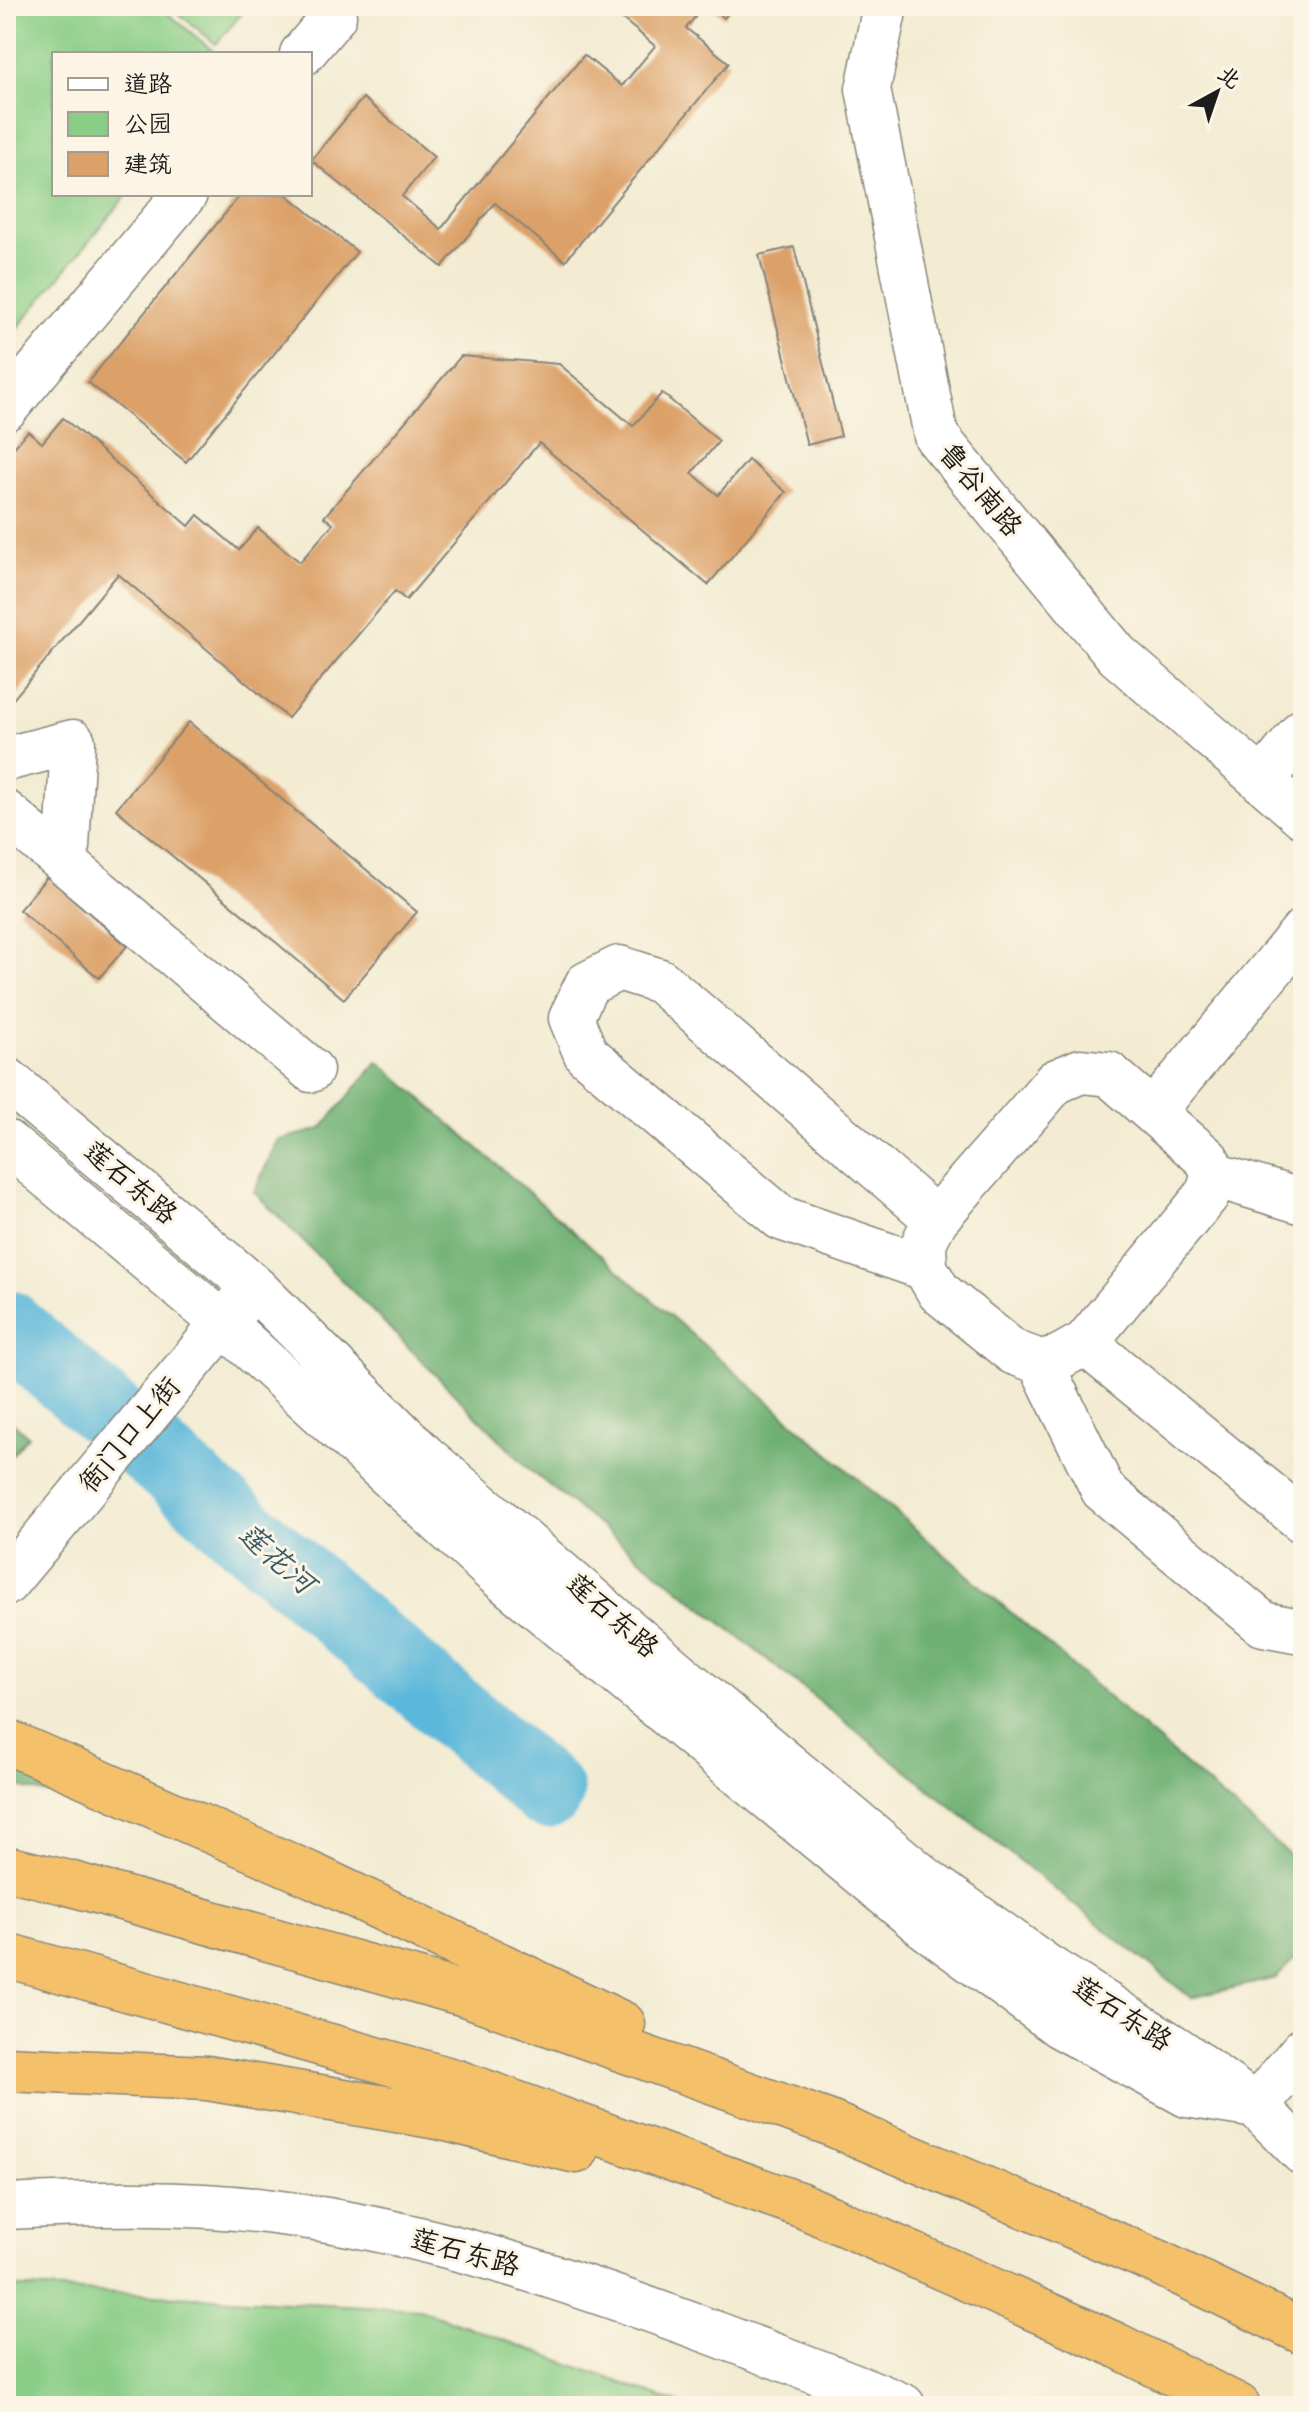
<svg xmlns="http://www.w3.org/2000/svg" width="1309" height="2412" font-family="'Architects Daughter','LXGW WenKai TC',sans-serif">
  <style>
    .green { fill: #89cd86; stroke: #527451; stroke-width: 2 }
    .forest { fill: #6eb073; stroke: #456648; stroke-width: 2 }
    .lines { fill: none; stroke-linecap: round; stroke-linejoin: round }
    .river { stroke: #5cb8da; stroke-width: 74 }
    .building { fill: #dca169 }
    .minor-casing { stroke: #888478; stroke-width: 47 }
    .highway-casing { stroke: #888478; stroke-width: 47 }
    .minor { stroke: #fff; stroke-width: 44 }
    .highway { stroke: #f4c16a; stroke-width: 44 }
    .labels { text-anchor: middle; dominant-baseline: central; stroke-width: 6; stroke-linejoin: round; paint-order: stroke }
    .street-label { font-size: 28px; fill: #1c1c1c; stroke: #fcf5e5 }
    .water-label { font-size: 30px; font-style: italic; fill: #365a68; stroke: #fcf5e5 }
  </style>
  <rect width="100%" height="100%" fill="#fcf5e5"/>
  <filter id="ink" filterUnits="userSpaceOnUse"><feTurbulence type="fractalNoise" baseFrequency=".0125" numOctaves="2"/><feDisplacementMap in="SourceGraphic" scale="16" xChannelSelector="R" yChannelSelector="G"/><feConvolveMatrix kernelMatrix="1 2 1 2 8 2 1 2 1" color-interpolation-filters="sRGB"/></filter>
  <filter id="wash" filterUnits="userSpaceOnUse"><feTurbulence type="fractalNoise" baseFrequency=".006" numOctaves="4" result="noise"/><feDisplacementMap in="SourceGraphic" scale="32" xChannelSelector="R" yChannelSelector="G"/><feGaussianBlur stdDeviation="1.8" result="paint"/><feColorMatrix in="noise" values="0 0 0 0 0 0 0 0 0 0 0 0 0 0 0 0 0 1.4 0 .05"/><feComposite in="paint" operator="in"/></filter>
  <g filter="url(#wash)">
    <rect width="100%" height="100%" fill="#f3ecd3"/>
    <!-- green -->
    <path class="green" d="M6,6H159L217,54H54V194H128L6,342Z
      M170,6H248L216,44Z
      M6,2287L419,2309L685,2406H6Z"/>
    <!-- forest -->
    <path class="forest" d="M378,1061L1303,1867V1951L1276,1978L1191,1998L531,1471L254,1192L278,1140L321,1129Z
      M6,1416L28,1436L6,1462Z
      M6,1760L84,1803L6,1784Z"/>
    <g class="lines">
      <!-- river -->
      <path class="river" d="M6,1326L547,1792"/>
    </g>
    <g id="blocks">
      <!-- building -->
      <path class="building" d="M607,6H704L686,28L729,63L565,261L495,203L442,267L311,160L363,98L434,157L402,196L441,229L584,55L622,86L655,46Z
        M710,6H734L724,18Z
        M241,194H286L357,252L186,462L88,382Z
        M794,247L841,436L807,445L759,255Z
        M461,356L559,364L633,426L662,393L719,441L692,473L718,495L748,460L786,492L708,585L539,443L406,600L395,591L288,718L118,574L10,703L6,700V457L28,431L42,443L63,418L189,526L198,515L239,550L258,528L300,562L333,524L324,517Z
        M189,722L417,912L344,999L116,809Z
        M47,877L127,946L99,978L19,910Z"/>
    </g>
  </g>
  <g filter="url(#ink)">
    <use href="#blocks" fill-opacity="0" stroke="#888478" stroke-width="2"/>
    <g class="lines">
      <!-- minor casing -->
      <g class="minor-casing">
        <path id="minor" d="M885,6L868,89L936,436L1117,655L1303,816
          M302,54L334,16
          M6,408L185,194
          M6,759L73,742L66,864
          M1262,781L1303,731
          M6,813L311,1070
          M1081,1071L1109,1074L1207,1159L1214,1175L1207,1195L1085,1343L1058,1358L1040,1362L1013,1352L939,1292L925,1268L924,1242L936,1219L1055,1082Z
          M6,1079L254,1287L424,1456L681,1676L925,1879L1046,1966L1180,2051L1256,2106L1303,2153
          M1153,1112L1303,931
          M6,1142L223,1323L492,1570L924,1926L1060,2026L1187,2095L1250,2105
          M1214,1175L1303,1202
          M925,1268L781,1218L586,1054L571,1018L587,984L619,968L660,981L936,1219
          M1085,1343L1303,1521
          M1040,1362L1103,1490L1263,1624L1300,1631L1303,1629
          M6,1583L242,1301
          M1256,2106L1303,2050
          M6,2207C95,2203 184,2201 273,2212C428,2231 576,2282 722,2336C782,2359 844,2380 903,2406"/>
      </g>
      <!-- highway casing -->
      <g class="highway-casing">
        <path id="highway" d="M6,1741L316,1877L623,2024
          M6,1868L65,1882L465,1994L827,2122L1153,2260L1303,2332
          M6,1955L454,2081L801,2205L1114,2344L1238,2406
          M6,2069L207,2078L438,2117L576,2151"/>
      </g>
      <!-- minor -->
      <use href="#minor" class="minor"/>
      <!-- highway -->
      <use href="#highway" class="highway"/>
    </g>
  </g>
  <g class="labels">
    <!-- street labels -->
    <g class="street-label">
      <text transform="translate(980 490) rotate(50)">鲁谷南路</text>
      <text transform="translate(130 1183) rotate(40)">莲石东路</text>
      <text transform="translate(130 1435) rotate(-50)">衙门口上街</text>
      <text transform="translate(612 1616) rotate(41)">莲石东路</text>
      <text transform="translate(1122 2014) rotate(33)">莲石东路</text>
      <text transform="translate(465 2253) rotate(15)">莲石东路</text>
    </g>
    <!-- water labels -->
    <g class="water-label">
      <text transform="translate(276 1559) rotate(41)">莲花河</text>
    </g>
  </g>
  <!-- margin -->
  <rect width="1309" height="2412" fill="none" stroke="#fcf5e5" stroke-width="32"/>
  <!-- legend -->
  <rect x="52" y="52" width="260" height="144" fill="#fcf5e5" stroke="#a29e95" stroke-width="2"/>
  <rect x="68" y="78" width="40" height="12" fill="#ffffff" stroke="#a29e95" stroke-width="2"/>
  <text x="124" y="92" font-size="24" fill="#1c1c1c">道路</text>
  <rect x="68" y="112" width="40" height="24" fill="#89cd86" stroke="#a29e95" stroke-width="2"/>
  <text x="124" y="132" font-size="24" fill="#1c1c1c">公园</text>
  <rect x="68" y="152" width="40" height="24" fill="#dca169" stroke="#a29e95" stroke-width="2"/>
  <text x="124" y="172" font-size="24" fill="#1c1c1c">建筑</text>
  <!-- north arrow -->
  <g transform="translate(1217 92) rotate(40)" stroke="#fcf5e5" stroke-width="6" paint-order="stroke">
  <path d="M0-6L14 30L0 20L-14 30Z" fill="#1c1c1c"/>
  <text y="-12" font-size="22" font-weight="bold" text-anchor="middle" fill="#1c1c1c">北</text>
  </g>
</svg>
